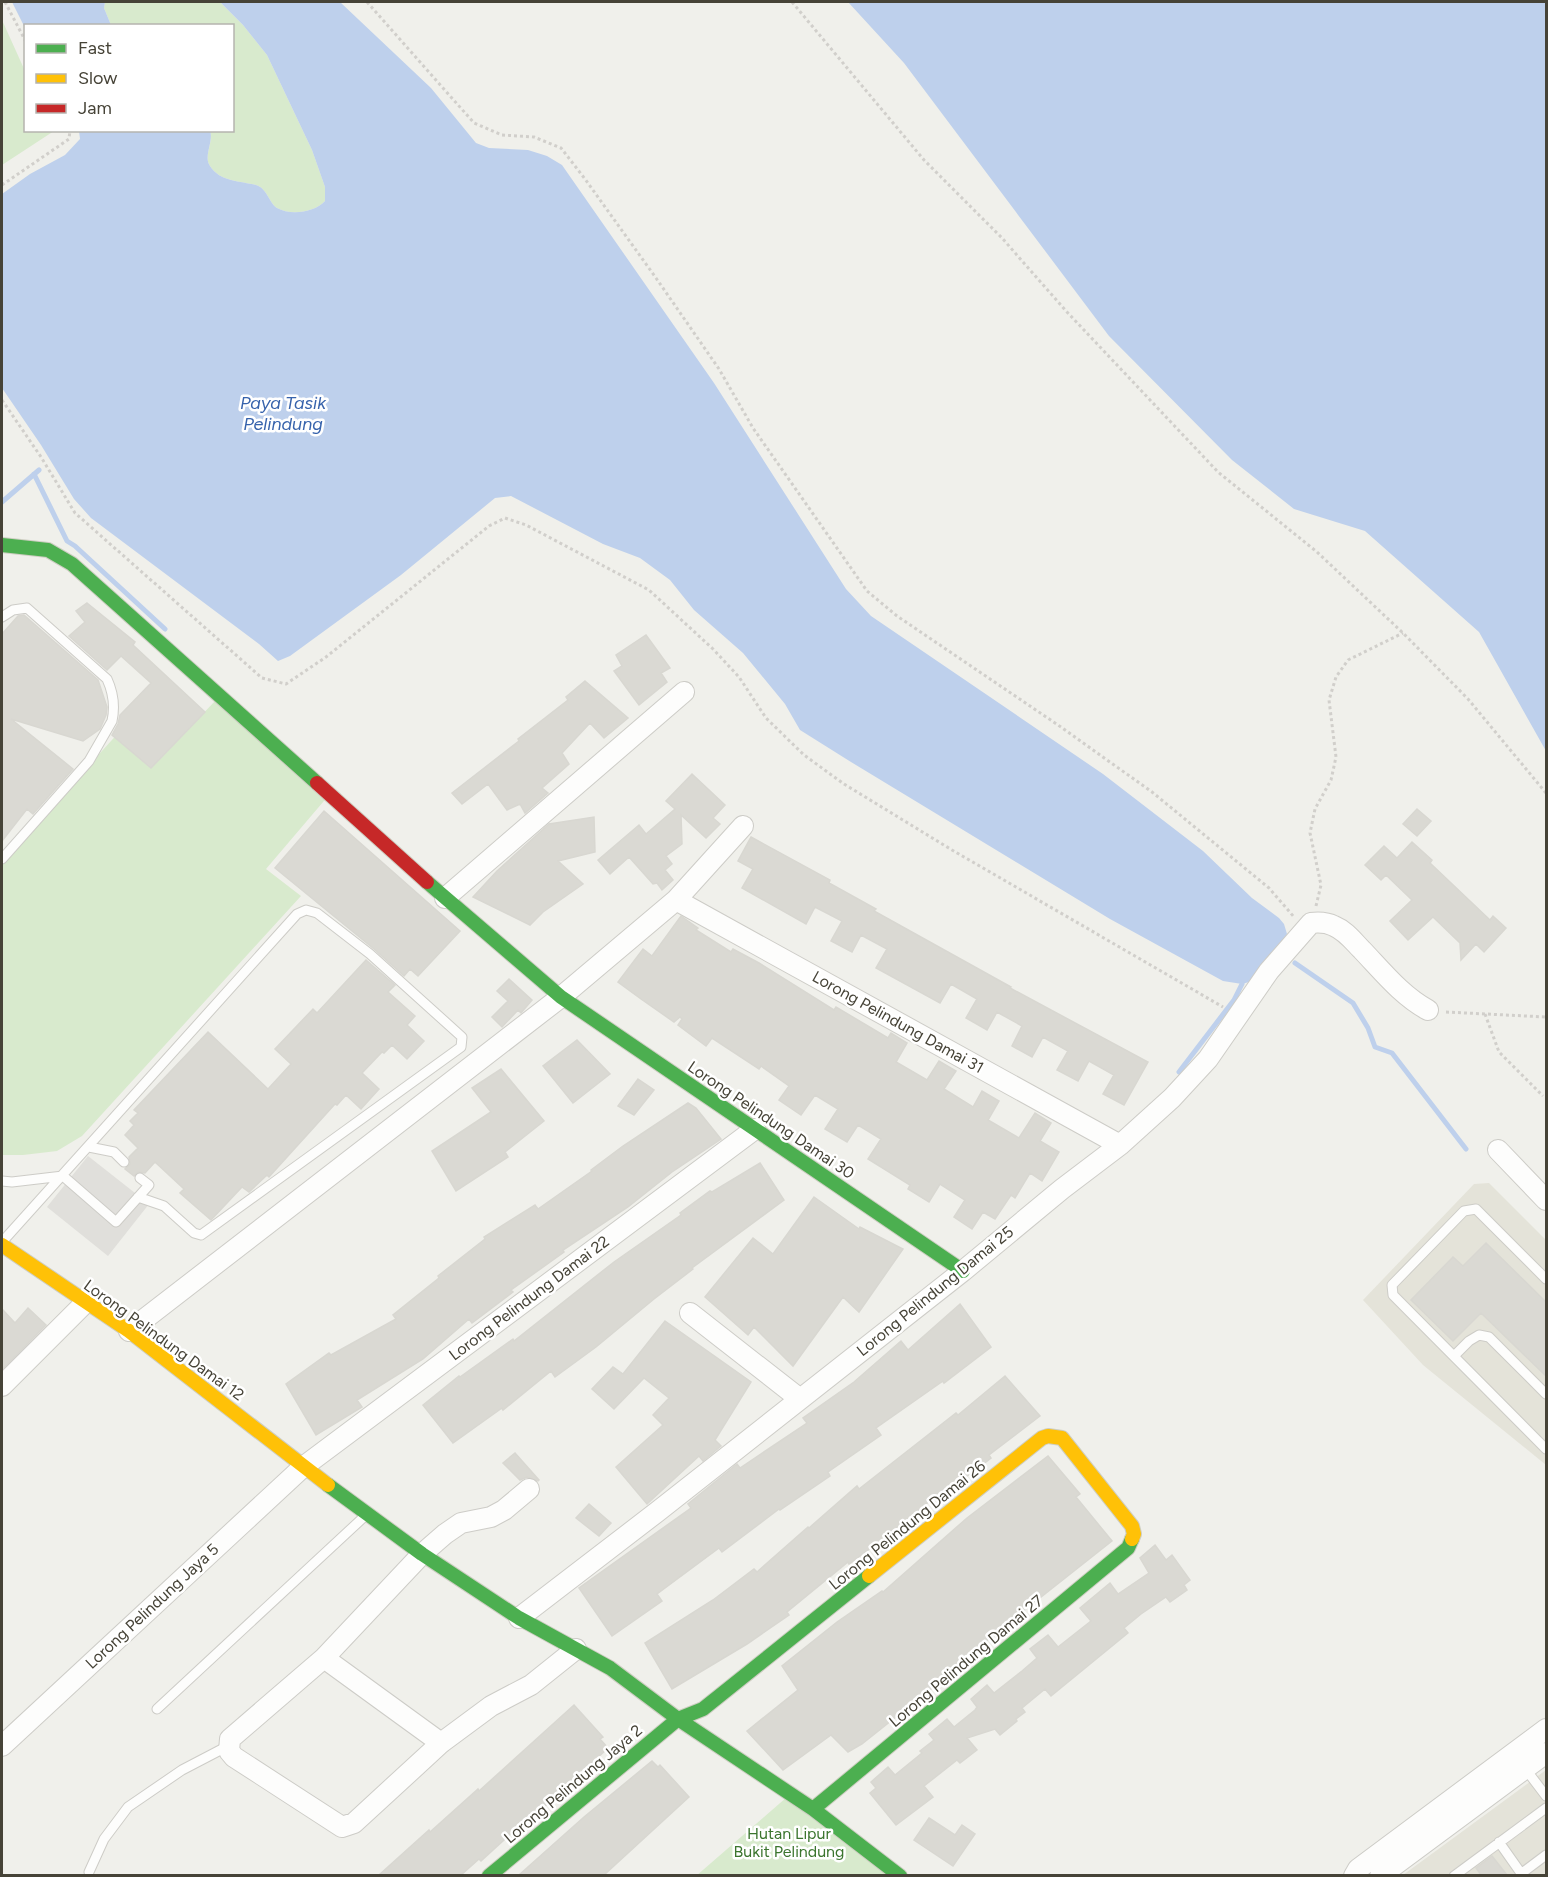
<svg xmlns="http://www.w3.org/2000/svg" width="1548" height="1877" font-family="Figtree,sans-serif">
  <style>
    .residential { fill: #e4e3d9 }
    .green { fill: #d8eacd }
    .parking { fill: #e0dfdb }
    .water { fill: #bed0ec }
    .lines { fill: none; stroke-linecap: round; stroke-linejoin: round }
    .stream { stroke: #bed0ec; stroke-width: 5 }
    .building { fill: #dad9d3; stroke: #d8d7d1; stroke-width: 1.5 }
    .lane-casing { stroke: #cdccc7; stroke-width: 11 }
    .street-casing { stroke: #cdccc7; stroke-width: 22 }
    .fast-casing { stroke: #cecec2; stroke-width: 16 }
    .slow-casing { stroke: #cecec2; stroke-width: 16 }
    .jam-casing { stroke: #cecec2; stroke-width: 16 }
    .path { stroke: #d1cfcb; stroke-width: 3; stroke-dasharray: 3 3; stroke-linecap: butt }
    .lane { stroke: #fdfdfc; stroke-width: 9 }
    .street { stroke: #fdfdfc; stroke-width: 20 }
    .fast { stroke: #4caf50; stroke-width: 14 }
    .slow { stroke: #ffc107; stroke-width: 14 }
    .jam { stroke: #c62828; stroke-width: 14 }
    .labels { text-anchor: middle; dominant-baseline: central; stroke-width: 5; stroke-linejoin: round; paint-order: stroke }
    .street-label { font-size: 16px; fill: #464337; stroke: #fff }
    .park-label { font-size: 16px; fill: #3b752e; stroke: #fff }
    .water-label { font-size: 18px; font-style: italic; fill: #3763ac; stroke: #fff }
  </style>
  <rect width="100%" height="100%" fill="#f0f0eb"/>
  <!-- residential -->
  <path class="residential" d="M1489,1183L1546,1240V1465L1423,1365L1363,1300L1474,1184Z
    M1546,1770V1875H1403Z"/>
  <!-- green -->
  <path class="green" d="M105,2H220L243,25L267,55L312,150L325,187V201C315,212 291,216 277,208C269,203 267,188 256,185C241,181 220,182 210,166C203,156 214,142 210,131L232,130V26L111,25L104,8Z
    M2,20L25,71L26,130L54,131L2,165Z
    M215,701L329,795L266,869L301,896L82,1136L57,1151L23,1155H2V861L121,730L159,760Z
    M787,1797L893,1876H696Z"/>
  <!-- parking -->
  <path class="parking" d="M88,1156L149,1204L108,1256L47,1207Z"/>
  <!-- water -->
  <path class="water" d="M12,2H105L104,8L111,25L26,26L25,28Z
    M220,2H340L431,88L476,143L489,148L528,150L547,156L562,165L714,383L846,589L871,616L1103,774L1203,851L1252,898L1279,918L1284,924L1287,934L1281,945L1249,982L1242,984L1223,981L1110,919L851,762L800,730L785,704L743,653L694,610L670,580L640,558L603,544L511,496L495,498L401,575L290,656L278,661L259,644L91,518L74,499L41,445L2,388V194L30,174L65,155L80,139L79,131L210,130C214,142 203,156 210,166C220,182 241,181 256,185C267,188 269,203 277,208C291,216 315,212 325,201V187L312,150L267,55L243,25Z
    M848,2H1546V751L1479,632L1365,531L1294,509L1232,460L1109,336L904,63Z"/>
  <g class="lines">
    <!-- stream -->
    <path class="stream" d="M34,474L67,541L75,546L165,629
      M2,502L39,470
      M1295,963L1353,1003L1368,1028L1375,1047L1392,1053L1466,1149
      M1179,1072L1234,1000L1242,984"/>
  </g>
  <!-- building -->
  <path class="building" d="M87,603L135,642L133,645L205,712L151,768L112,735L118,724L120,715L151,683L121,656L107,670L69,636L85,622L76,611Z
    M24,615L98,680L107,707L106,715L100,729L83,741L11,719L73,769L33,814L27,809L2,841V634L18,616Z
    M646,635L670,668L661,673L667,682L639,705L614,671L622,666L616,655Z
    M585,681L628,718L604,738L590,723L562,753L569,764L542,788L548,793L525,813L520,804L507,810L488,784L462,804L452,793L519,741L518,739L568,700L566,697Z
    M692,774L725,805L713,818L720,824L706,838L681,815L682,844L666,856L672,864L665,870L673,880L662,890L657,883L653,884L629,857L610,874L598,860L639,825L646,834L675,809L666,801Z
    M1417,809L1431,821L1417,836L1403,824Z
    M324,811L460,931L418,976L410,969L404,976L374,949L275,868Z
    M594,817L595,852L558,861L583,884L543,912L530,925L473,897L497,871L549,824Z
    M751,837L830,880L829,883L876,909L874,911L1011,987L1010,988L1148,1062L1124,1105L1103,1094L1114,1075L1089,1061L1078,1081L1057,1070L1068,1051L1043,1037L1032,1057L1012,1046L1022,1026L997,1012L987,1030L966,1018L977,999L951,984L940,1003L876,968L887,949L861,935L852,952L831,941L842,921L815,907L806,924L742,888L753,869L738,861Z
    M1412,842L1432,860L1430,863L1490,920L1493,916L1506,928L1484,952L1476,944L1461,960L1460,943L1433,917L1408,940L1390,921L1412,900L1386,875L1381,880L1365,865L1384,846L1397,858Z
    M681,916L698,928L696,930L731,952L733,949L759,963L834,1010L836,1007L888,1038L891,1033L907,1043L896,1062L927,1080L939,1061L956,1071L944,1089L973,1107L982,1091L999,1101L988,1120L1019,1138L1035,1113L1051,1123L1040,1141L1059,1152L1042,1181L1030,1173L1015,1198L1011,1195L995,1219L983,1212L972,1229L954,1217L965,1200L940,1184L929,1202L908,1189L910,1185L868,1159L881,1139L858,1125L847,1142L825,1129L838,1109L815,1095L801,1115L779,1100L789,1086L761,1066L759,1069L712,1038L706,1046L678,1025L682,1019L680,1017L674,1022L641,999L618,982L643,949L652,956Z
    M366,960L395,985L388,992L415,1016L407,1025L424,1041L407,1059L392,1045L384,1053L382,1052L362,1073L379,1089L361,1109L346,1095L337,1105L335,1104L269,1177L267,1175L249,1192L242,1187L211,1220L180,1193L184,1189L155,1162L145,1173L138,1172L134,1176L125,1169L130,1164L129,1157L138,1148L125,1135L134,1125L130,1121L138,1113L134,1110L208,1032L268,1089L291,1064L275,1049L313,1009L317,1013Z
    M509,979L532,1000L521,1013L518,1010L502,1027L492,1017L508,1001L497,991Z
    M577,1040L610,1074L573,1103L543,1066Z
    M501,1069L544,1121L505,1152L508,1157L456,1191L432,1151L491,1112L472,1088Z
    M638,1079L654,1090L634,1115L618,1106Z
    M688,1103L696,1108L721,1139L672,1172L628,1207L563,1250L564,1252L511,1290L513,1292L472,1323L469,1319L423,1359L357,1400L362,1407L316,1435L286,1384L329,1353L331,1355L396,1319L393,1315L439,1278L438,1276L485,1239L484,1237L535,1205L538,1209L592,1171L591,1170L623,1146Z
    M760,1163L784,1200L692,1268L693,1269L654,1299L596,1347L555,1377L551,1371L503,1410L502,1408L453,1443L423,1405L459,1376L460,1377L513,1339L514,1341L614,1262L681,1215L680,1213L710,1191L712,1192Z
    M814,1197L859,1229L860,1227L903,1249L859,1312L843,1297L793,1366L754,1327L748,1335L705,1297L753,1238L773,1254Z
    M1486,1243L1546,1302V1376L1481,1313L1453,1341L1411,1300L1453,1257L1463,1266Z
    M960,1304L991,1347L944,1383L943,1381L876,1428L881,1435L828,1472L830,1476L780,1510L779,1509L722,1552L719,1548L657,1594L662,1601L612,1636L579,1588L691,1508L688,1504L737,1464L740,1468L807,1423L803,1418L854,1382L901,1341L908,1350Z
    M28,1308L46,1325L2,1370V1309L15,1323Z
    M665,1321L751,1382L715,1440L721,1446L703,1461L699,1456L647,1504L616,1467L663,1425L653,1415L669,1398L644,1378L614,1409L592,1389L613,1367L623,1374Z
    M1005,1376L1040,1416L989,1455L991,1458L986,1462L951,1488L949,1485L891,1533L849,1564L848,1562L787,1612L789,1615L747,1644L672,1689L645,1643L713,1600L754,1569L757,1572L808,1527L809,1528L857,1486L859,1489L956,1413L958,1415Z
    M515,1453L539,1480L538,1481L527,1477L520,1480L503,1463Z
    M1048,1456L1080,1494L1076,1497L1112,1541L1012,1620L1011,1619L945,1678L862,1744L848,1752L831,1735L783,1770L747,1731L798,1690L782,1666L837,1622L882,1591L883,1592L967,1518Z
    M589,1504L611,1523L599,1536L576,1518Z
    M1155,1545L1166,1560L1172,1555L1190,1580L1184,1585L1187,1590L1170,1602L1166,1597L1141,1614L1124,1628L1128,1633L1051,1696L1045,1689L1022,1708L1025,1712L1016,1719L1017,1721L1000,1735L995,1729L967,1738L977,1750L960,1763L957,1760L924,1786L933,1797L896,1825L870,1793L876,1788L871,1782L888,1767L895,1775L922,1753L920,1751L934,1740L929,1734L947,1719L954,1727L975,1710L977,1707L971,1699L987,1685L994,1693L1022,1671L1037,1658L1030,1649L1048,1635L1058,1647L1091,1621L1080,1608L1110,1583L1118,1594L1149,1573L1140,1558Z
    M574,1705L603,1737L600,1739L608,1748L530,1820L528,1818L481,1861L479,1859L461,1875H379L429,1830L430,1832L478,1789L479,1791Z
    M652,1761L658,1767L660,1765L689,1797L604,1875H519L584,1817Z
    M929,1818L955,1835L962,1825L975,1834L953,1866L914,1840Z
    M1492,1856L1507,1875H1481L1476,1868Z"/>
  <g class="lines">
    <!-- lane casing -->
    <g class="lane-casing">
      <path id="lane" d="M2,617L13,610L27,608L107,679C113,692 115,707 112,721L89,761L2,859
        M89,1147L114,1152L124,1162
        M2,1181L12,1182L63,1176L116,1222L149,1185L140,1178
        M3,1241L297,914L306,910L317,913L370,954L462,1037L461,1047L201,1235L194,1233L164,1206L138,1197
        M1546,1279L1476,1209L1464,1211L1392,1285L1393,1295L1546,1449
        M1454,1356L1469,1341L1479,1335L1489,1337L1546,1394
        M157,1709L366,1515
        M1524,1767L1546,1796
        M1499,1842L1523,1876
        M89,1872L104,1839L128,1807L182,1770L228,1746
        M1522,1873L1546,1855
        M1454,1876L1546,1808"/>
    </g>
    <!-- street casing -->
    <g class="street-casing">
      <path id="street" d="M445,898L684,692
        M676,900L1120,1145
        M1498,1150L1546,1200
        M690,1313L800,1399
        M129,1331L561,997L676,900L743,826
        M2,1386L86,1302
        M529,1489L504,1510L491,1517L461,1523L445,1534L422,1554L324,1658L230,1739L229,1751L234,1757L342,1827L354,1823L441,1743L491,1706L531,1685L576,1649
        M519,1618L657,1512L963,1271L1062,1189L1120,1145L1172,1098L1208,1059L1269,971L1311,923C1319,922 1326,922 1334,926C1346,931 1353,941 1362,950C1383,972 1402,996 1428,1010
        M324,1658L441,1743
        M2,1746L303,1467L755,1129
        M1354,1876L1358,1869L1546,1729
        M1380,1876L1546,1753"/>
    </g>
    <!-- fast casing -->
    <g class="fast-casing">
      <path id="fast" d="M2,545L48,550L72,564L317,783
        M427,882L561,997L963,1271
        M328,1485L422,1554L519,1618L610,1668L678,1719L813,1809L900,1876
        M813,1809L1128,1548L1132,1539
        M489,1876L678,1719L703,1709L869,1576"/>
    </g>
    <!-- slow casing -->
    <g class="slow-casing">
      <path id="slow" d="M2,1245L129,1331L328,1485
        M869,1576L1042,1438L1048,1436L1062,1438L1132,1526L1134,1534L1132,1539"/>
    </g>
    <!-- jam casing -->
    <g class="jam-casing">
      <path id="jam" d="M317,783L427,882"/>
    </g>
    <!-- path -->
    <path class="path" d="M5,2L26,42
      M367,2L474,123L502,135L534,137L561,148L585,179L656,278L719,369L753,428L867,591L897,616L1058,725L1152,792L1269,888L1294,917
      M792,2L924,160L1002,238L1067,312L1218,472L1317,552L1403,633L1468,699L1546,793
      M2,185L69,139L70,130
      M2,400L41,457L75,513L262,678L286,684L326,657L489,526L505,518L526,525L649,590L713,649L739,677L766,718L804,755L844,784L952,850L1223,1007
      M1316,906L1321,885L1310,833L1315,809L1331,780L1336,757L1329,700L1336,677L1348,660L1403,633
      M1446,1012L1546,1017
      M1485,1014L1499,1052L1543,1096"/>
    <!-- lane -->
    <use href="#lane" class="lane"/>
    <!-- street -->
    <use href="#street" class="street"/>
    <!-- fast -->
    <use href="#fast" class="fast"/>
    <!-- slow -->
    <use href="#slow" class="slow"/>
    <!-- jam -->
    <use href="#jam" class="jam"/>
  </g>
  <g class="labels">
    <!-- street labels -->
    <g class="street-label">
      <text transform="translate(898 1022) rotate(29)">Lorong Pelindung Damai 31</text>
      <text transform="translate(771 1120) rotate(34)">Lorong Pelindung Damai 30</text>
      <text transform="translate(935 1291) rotate(-39)">Lorong Pelindung Damai 25</text>
      <text transform="translate(529 1298) rotate(-37)">Lorong Pelindung Damai 22</text>
      <text transform="translate(164 1340) rotate(36)">Lorong Pelindung Damai 12</text>
      <text transform="translate(907 1525) rotate(-39)">Lorong Pelindung Damai 26</text>
      <text transform="translate(152 1606) rotate(-43)">Lorong Pelindung Jaya 5</text>
      <text transform="translate(966 1661) rotate(-40)">Lorong Pelindung Damai 27</text>
      <text transform="translate(573 1784) rotate(-40)">Lorong Pelindung Jaya 2</text>
    </g>
    <!-- park labels -->
    <g class="park-label">
      <text x="789" y="1833">Hutan Lipur<tspan x="789" dy="18">Bukit Pelindung</tspan></text>
    </g>
    <!-- water labels -->
    <g class="water-label">
      <text x="283" y="403">Paya Tasik<tspan x="283" dy="21">Pelindung</tspan></text>
    </g>
  </g>
  <!-- border -->
  <rect width="1548" height="1877" fill="none" stroke="#464337" stroke-width="6"/>
  <!-- legend -->
  <rect x="24" y="24" width="210" height="108" fill="#ffffff" stroke="#b5b4af" stroke-width="1.5"/>
  <rect x="36" y="44" width="30" height="9" fill="#4caf50" stroke="#b5b4af" stroke-width="1.5"/>
  <text x="78" y="54" font-size="18" fill="#464337">Fast</text>
  <rect x="36" y="74" width="30" height="9" fill="#ffc107" stroke="#b5b4af" stroke-width="1.5"/>
  <text x="78" y="84" font-size="18" fill="#464337">Slow</text>
  <rect x="36" y="104" width="30" height="9" fill="#c62828" stroke="#b5b4af" stroke-width="1.5"/>
  <text x="78" y="114" font-size="18" fill="#464337">Jam</text>
</svg>
